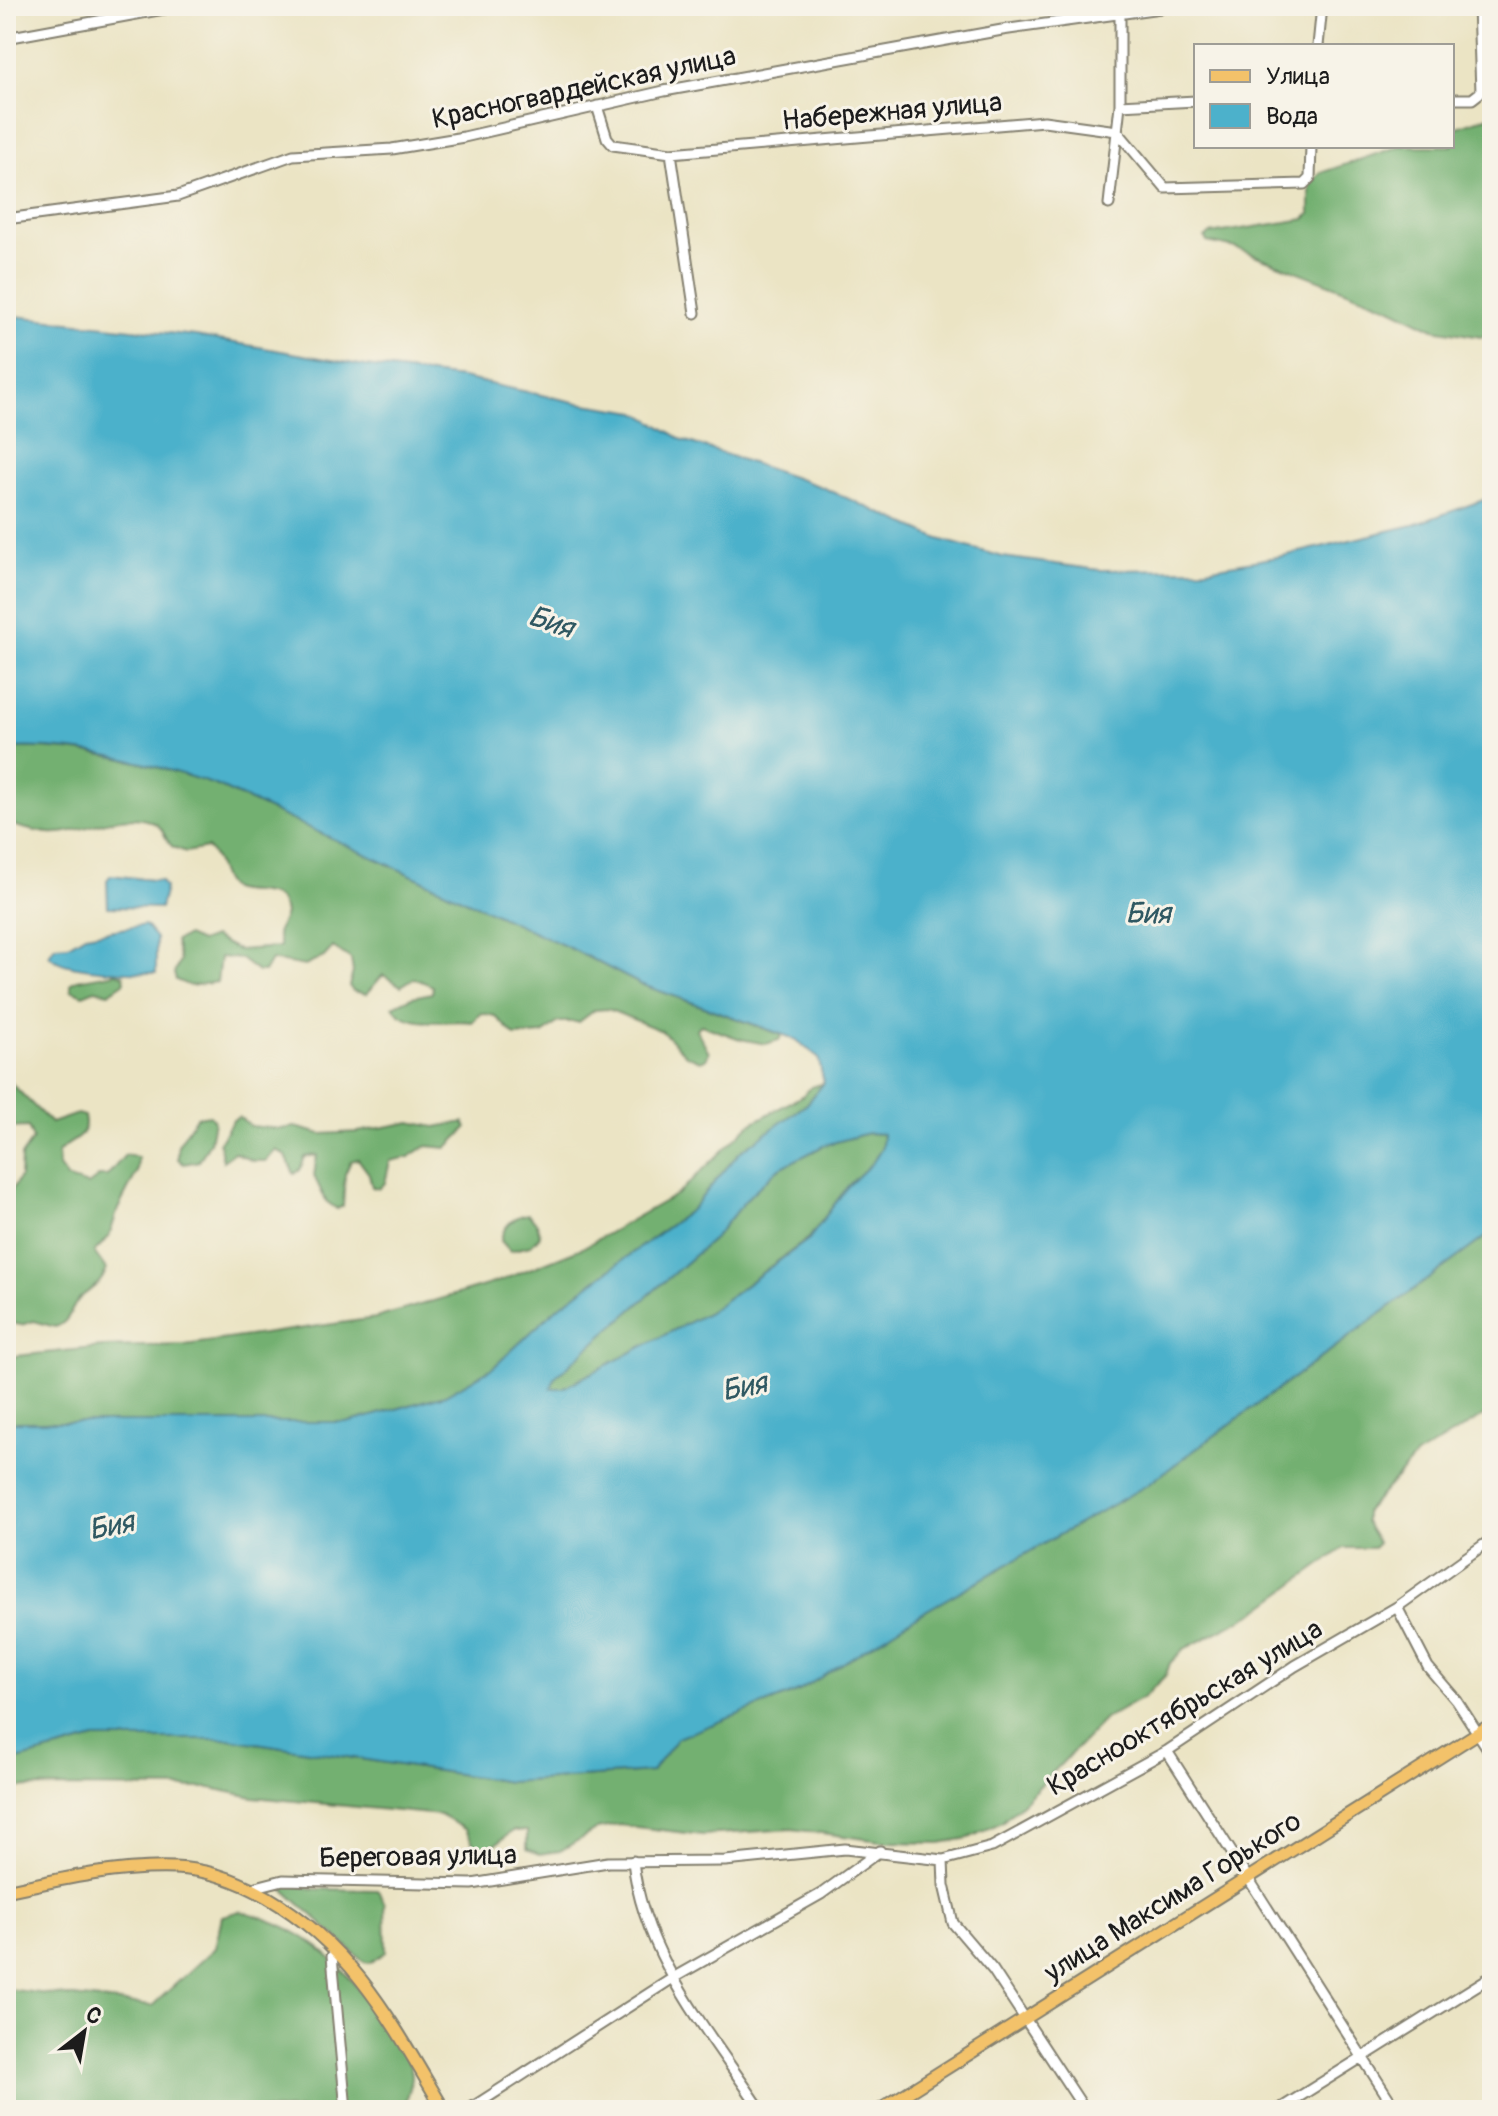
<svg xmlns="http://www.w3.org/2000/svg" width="1498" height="2116" font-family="Pangolin,sans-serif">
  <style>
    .forest { fill: #73b071; stroke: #486646; stroke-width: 2 }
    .water { fill: #4cb1cb; stroke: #346674; stroke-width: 2; fill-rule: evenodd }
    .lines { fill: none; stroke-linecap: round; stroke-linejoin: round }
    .minor-casing { stroke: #848070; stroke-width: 13 }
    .major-casing { stroke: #848070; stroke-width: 15 }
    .minor { stroke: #fff; stroke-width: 9 }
    .major { stroke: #f3c26a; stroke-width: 11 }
    .labels { text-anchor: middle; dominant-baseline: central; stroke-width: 6; stroke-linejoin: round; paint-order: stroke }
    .street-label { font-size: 28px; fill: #1c1c1c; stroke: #f7f3e8 }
    .water-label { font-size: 30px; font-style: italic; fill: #2f5862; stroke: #f7f3e8 }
  </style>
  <rect width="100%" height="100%" fill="#f7f3e8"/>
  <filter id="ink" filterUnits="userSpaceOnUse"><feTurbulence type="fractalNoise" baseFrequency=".0125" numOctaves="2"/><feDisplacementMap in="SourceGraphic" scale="16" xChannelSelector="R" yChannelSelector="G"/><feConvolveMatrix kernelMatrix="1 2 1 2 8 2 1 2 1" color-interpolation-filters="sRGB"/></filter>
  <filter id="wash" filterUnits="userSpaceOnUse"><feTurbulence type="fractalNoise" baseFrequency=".006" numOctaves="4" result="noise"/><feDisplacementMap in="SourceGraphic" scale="32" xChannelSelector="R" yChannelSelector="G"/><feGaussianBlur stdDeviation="1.8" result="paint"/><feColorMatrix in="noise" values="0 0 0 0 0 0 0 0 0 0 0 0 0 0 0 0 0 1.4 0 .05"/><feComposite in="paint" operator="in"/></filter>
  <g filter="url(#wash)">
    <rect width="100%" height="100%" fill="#ebe4c4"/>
    <!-- forest -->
    <path class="forest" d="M1492,115V334L1481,337L1434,329L1389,307L1236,248L1207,242L1205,238L1210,234L1305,219L1310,214V185L1320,173L1400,146H1452V129Z
      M6,748C80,745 149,762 218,786L576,951L640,984L782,1035L779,1040L766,1044L740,1039L701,1025L696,1029L709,1052L706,1059L700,1061L686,1055L662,1031L608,1009L595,1010L579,1022H558L543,1034L515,1036L495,1016L481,1013L472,1022C449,1018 407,1031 393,1006L412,997L432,993L433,986L414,978L401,986L383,975L366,994L353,991L349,986L353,972L351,959L333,947L324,957L305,966L271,960L264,972H258L241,959L220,957L217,982L190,986L176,980L174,973L180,961L175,941L187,936L200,942L213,937L238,950L280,947L277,933L285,914C282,885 250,896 231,889C216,876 221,860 207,848L186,852L173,847C164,840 165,828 154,823C123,807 81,836 49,833C35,832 19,827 6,823Z
      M116,973L124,975L125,982L109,993L95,990L83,995L71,990V983L77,980Z
      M6,1078L51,1123L77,1114L84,1116C90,1140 69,1139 58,1153L59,1167L68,1179L88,1185L100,1176H107L125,1155L138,1157L137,1172L118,1209L109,1237L94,1252L106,1269C102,1285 91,1288 80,1298C70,1308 71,1322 55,1327L34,1321L21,1325L6,1322V1198L20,1177L21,1156L33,1139L28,1127L6,1128Z
      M824,1083L807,1104L740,1152L692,1209L556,1309L494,1367L445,1395L351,1422H6V1357L103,1347L185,1345L376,1318L497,1282L582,1248L679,1193L750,1124L802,1096L811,1087Z
      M210,1115L214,1121L210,1142L199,1161L184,1164L178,1159V1145L196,1117Z
      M239,1117L251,1126L281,1129L295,1127L321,1134L358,1132L411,1122L435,1127L464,1122L467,1128L447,1148L426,1146L409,1157L390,1161L385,1183L379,1189L372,1187L369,1174L358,1159L351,1161L345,1174L343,1206L337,1209L326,1201L314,1176L317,1155L305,1157L300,1170L294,1174L286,1156L276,1150L266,1161H253L234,1152L223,1161L219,1142L233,1120Z
      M868,1133L883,1134L882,1147L873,1162L848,1186L809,1238L709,1312L563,1388H550L556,1376L713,1239L750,1195L778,1169L825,1145Z
      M528,1214L537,1223L540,1236L530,1246L510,1251L501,1241C502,1227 514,1216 528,1214Z
      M1492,1232V1411L1416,1456L1365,1512V1522L1378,1543L1373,1548H1344L1254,1613L1184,1649L1170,1663L1166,1675L1144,1697L1105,1719L1024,1802L1002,1822L969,1838L940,1843L887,1842L792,1829L703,1835L619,1825L597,1829L560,1851L539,1854L527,1849V1831H513L485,1852L475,1847L466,1830L440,1815L253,1797L211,1788L27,1787L6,1791V1763L95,1739H230L509,1782L651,1772L677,1738L799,1691L920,1614L1147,1485Z
      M288,1884L315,1889L378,1890L385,1904L386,1952L370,1963L364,1962L283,1889Z
      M240,1911C314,1929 349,1970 388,2031C396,2043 411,2060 412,2074C413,2087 404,2098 407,2110H6V1989L152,2006L215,1948L222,1916Z"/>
    <!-- water -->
    <path class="water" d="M6,315L196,336L366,366L462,378L579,403L637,412L683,440L822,487L939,539L1003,557L1100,570L1206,569L1283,556L1413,525L1492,497V1232L1147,1485L920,1614L799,1691L677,1738L651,1772L509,1782L230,1739H95L6,1763V1422H351L445,1395L494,1367L556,1309L692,1209L740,1152L807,1104L824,1083L818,1057L795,1039L640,984L576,951L218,786C149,762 79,744 6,748ZM868,1133L883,1134L882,1147L873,1162L848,1186L809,1239L709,1312L563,1388H551L556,1376L713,1239L750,1195L778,1169L825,1145Z
      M111,875L161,881L165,888L160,908L108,907L107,880Z
      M145,925L156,938V973C133,972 61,972 49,955L55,946L68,945L85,935Z"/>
  </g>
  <g filter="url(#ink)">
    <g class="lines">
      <!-- minor casing -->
      <g class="minor-casing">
        <path id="minor" d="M6,38L180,6
          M1318,46L1322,6
          M1452,99H1472L1481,92L1478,6
          M1120,105L1196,101
          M597,106L607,138L613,145L671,153L1044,121L1117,131L1165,188L1304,184L1310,178L1311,146
          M671,153L695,313
          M1109,204L1120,105V6
          M6,219L178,196L293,155L392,149L464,137L664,91L1002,30L1175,6
          M1397,1607L1428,1667L1457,1701L1492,1755
          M1167,1751L1396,2110
          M943,1860L944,1885L953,1923L993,1970L1085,2110
          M633,1861C643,1956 710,2033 761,2110
          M252,1888L283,1880L472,1884L608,1862L725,1861L845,1849L943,1860L992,1847L1167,1751L1295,1666L1397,1607L1492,1539
          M332,1956L346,2110
          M468,2110L673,1978L821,1894L880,1851
          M1278,2110L1492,1976"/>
      </g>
      <!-- major casing -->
      <g class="major-casing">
        <path id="major" d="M6,1891C61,1879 118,1866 175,1868C208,1869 239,1881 267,1897C355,1948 394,2026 444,2110
          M880,2110L1492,1724"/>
      </g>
      <!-- minor -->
      <use href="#minor" class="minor"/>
      <!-- major -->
      <use href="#major" class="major"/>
    </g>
  </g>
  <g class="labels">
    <!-- street labels -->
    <g class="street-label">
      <text transform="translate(584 88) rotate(-12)">Красногвардейская улица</text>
      <text transform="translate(892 112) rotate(-5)">Набережная улица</text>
      <text transform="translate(1185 1708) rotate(-31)">Краснооктябрьская улица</text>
      <text transform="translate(418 1857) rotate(-1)">Береговая улица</text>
      <text transform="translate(1173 1897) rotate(-32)">улица Максима Горького</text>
    </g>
    <!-- water labels -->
    <g class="water-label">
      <text transform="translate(551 622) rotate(18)">Бия</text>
      <text x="1148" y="913">Бия</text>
      <text transform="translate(744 1387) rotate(-12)">Бия</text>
      <text transform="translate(111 1526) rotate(-12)">Бия</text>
    </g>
  </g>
  <!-- margin -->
  <rect width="1498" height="2116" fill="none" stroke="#f7f3e8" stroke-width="32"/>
  <!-- legend -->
  <rect x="1194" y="44" width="260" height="104" fill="#f7f3e8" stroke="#9f9d96" stroke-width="2"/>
  <rect x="1210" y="70" width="40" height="12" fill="#f3c26a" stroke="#9f9d96" stroke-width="2"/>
  <text x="1266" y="84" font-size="24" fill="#1c1c1c">Улица</text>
  <rect x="1210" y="104" width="40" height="24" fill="#4cb1cb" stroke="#9f9d96" stroke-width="2"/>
  <text x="1266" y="124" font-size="24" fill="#1c1c1c">Вода</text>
  <!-- north arrow -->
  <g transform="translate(84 2032) rotate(31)" stroke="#f7f3e8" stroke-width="6" paint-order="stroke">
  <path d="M0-6L14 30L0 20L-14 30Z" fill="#1c1c1c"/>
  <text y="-12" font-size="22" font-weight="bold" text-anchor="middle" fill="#1c1c1c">С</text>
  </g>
</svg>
